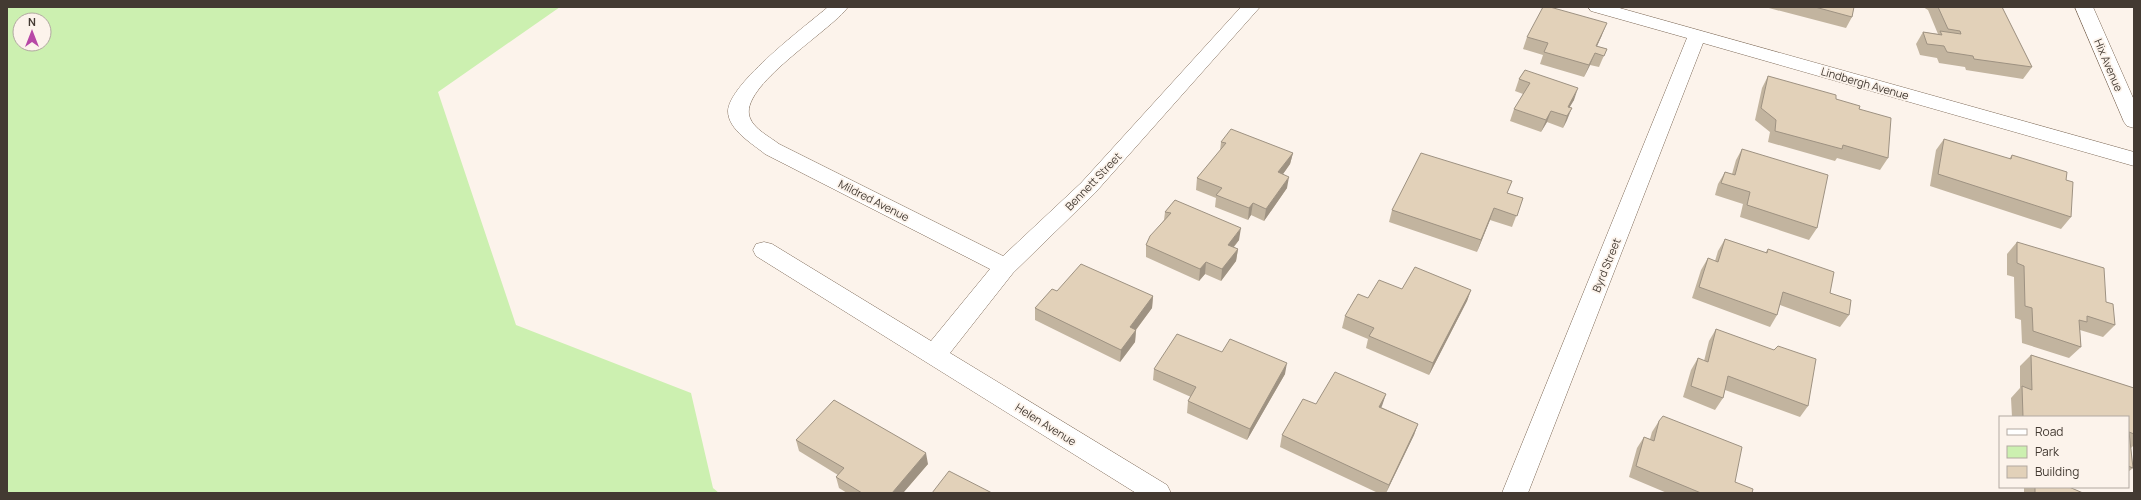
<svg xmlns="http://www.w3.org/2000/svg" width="2141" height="500" font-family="Manrope,sans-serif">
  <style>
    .green { fill: #ccf0b0; fill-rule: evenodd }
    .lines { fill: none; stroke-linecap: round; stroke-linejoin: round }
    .minor-casing { stroke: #7c6856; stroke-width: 1 }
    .minor { fill: #fff; fill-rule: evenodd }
    .wall { fill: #c2b49f }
    .shaded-wall { fill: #9e9282 }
    .building { fill: #e2d1b9; stroke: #9e9282 }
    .labels { text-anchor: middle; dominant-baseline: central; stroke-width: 3.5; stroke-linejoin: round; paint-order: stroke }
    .street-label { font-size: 11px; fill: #433a32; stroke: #fcf3eb }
  </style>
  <rect width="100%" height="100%" fill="#fcf3eb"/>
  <!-- green -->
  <path class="green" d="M7,7H560L438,92L516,325L691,393L713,488L719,493H7ZM20,20H44V44H20Z"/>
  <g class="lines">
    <!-- minor casing -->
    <g class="minor-casing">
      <path id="minor" d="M828,7H848C831,31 737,87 750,118C754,129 770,137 779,144L1003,256L1081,183L1241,7H1260L1095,193L1013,273L950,353L1167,485L1171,493H1136L756,256L753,250L756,244L764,242L772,244L931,341L990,269L765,154C753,144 728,130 728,111C729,83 807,25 828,7Z
        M1588,7H1616L2134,152V166L1703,43L1528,493H1502L1687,38L1591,11Z
        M2075,7H2093L2134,100V128L2127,126L2124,122Z"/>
    </g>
    <!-- minor -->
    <use href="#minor" class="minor"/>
  </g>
  <!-- wall -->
  <path class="wall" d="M1765,7H1854L1852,17L1846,28Z
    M1923,7H2002L2032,67L2023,79L1966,70L1965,67L1939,63L1937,58L1920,55L1916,44L1923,32L1938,34L1928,10Z
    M1602,35L1597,46L1607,49L1602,60L1599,67L1590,65L1584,77L1540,64L1543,55L1523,49L1527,37Z
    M1525,70L1574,100L1569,107L1567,120L1563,128L1547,122L1541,132L1510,121L1514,109L1523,94L1515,91L1519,79Z
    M1768,76L1836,99L1859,109L1888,158L1880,170L1837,158L1835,161L1768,142L1770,132L1755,120L1762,88Z
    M1944,139L2009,159L2012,155L2071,217L2061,229L1930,186L1936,150Z
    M1221,142L1293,153L1290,164L1283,174L1287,188L1264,221L1251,215L1248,220L1215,207L1216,198L1196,190L1197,178L1220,151Z
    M1742,149L1817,228L1809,240L1740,217L1743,204L1715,195L1718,184L1725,172L1732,174L1736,160Z
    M1512,181L1507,193L1523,198L1512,227L1490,220L1477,252L1389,222L1392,210Z
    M1175,200L1239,240L1234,247L1238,249L1236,261L1221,281L1205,274L1199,281L1146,257V245L1164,220L1165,212Z
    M1725,239L1765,253L1768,249L1830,293L1849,315L1840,327L1780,305L1777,315L1770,327L1692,298L1701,270L1708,258L1715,261L1718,251Z
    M2017,242L2106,302L2115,325L2103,337L2080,330L2081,347L2069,358L2022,343L2021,320L2015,318L2014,277L2007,275V254Z
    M1402,289L1471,290L1467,301L1429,375L1366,348L1368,339L1342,328L1345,316L1368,298Z
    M1057,291L1153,296L1152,308L1136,330L1135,342L1120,362L1035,320V308Z
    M1716,329L1808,406L1800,417L1725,390L1723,398L1715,410L1683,397L1691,370L1698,358L1704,361L1709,341Z
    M1222,352L1285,374L1247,440L1187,413L1188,401L1191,397L1153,380L1154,369Z
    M2031,355L2134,388V445L2131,448L2133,468L2128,472V417H2012L2011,398L2020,388V366Z
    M1386,394L1381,407L1418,424L1414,435L1386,493H1378L1280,447L1282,435L1316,404Z
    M1659,421L1735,482L1752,493H1667L1629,477L1637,448L1644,437L1650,439L1652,432Z
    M796,440L928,464L903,493H847L839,488L836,477L838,475L799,451Z
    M2024,487H2069L2083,493H2024Z"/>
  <!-- shaded-wall -->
  <path class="shaded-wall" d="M1607,23L1602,35L1592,57L1596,46Z
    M1595,53L1590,65L1584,77L1589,65Z
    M1578,88L1574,100L1565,115L1568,107Z
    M1572,108L1567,120L1563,128L1567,116Z
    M1551,111L1547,122L1541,132L1546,120Z
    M1293,153L1290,164L1276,184L1278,172Z
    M1289,177L1287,188L1264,221L1266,209Z
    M1253,203L1251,215L1248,220L1249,208Z
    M1494,208L1490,220L1477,252L1481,240Z
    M1241,228L1239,240L1226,256L1228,245Z
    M1238,249L1236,261L1221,281L1222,269Z
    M1206,262L1205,274L1199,281L1200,269Z
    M1471,290L1467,301L1429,375L1433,363Z
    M1153,296L1152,308L1129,339L1130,327Z
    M1136,330L1135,342L1120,362L1121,350Z
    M1287,363L1285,374L1247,440L1250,429Z
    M1386,394L1382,406L1375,418L1379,407Z
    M1418,424L1414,435L1386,493L1389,485Z
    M926,453L928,464L903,493H892Z"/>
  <!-- building -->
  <path class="building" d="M1543,7H1550L1607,23L1596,46L1607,49L1604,56L1595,53L1589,65L1544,52L1548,43L1527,37Z
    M1815,7H1854L1852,17Z
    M1938,7H2002L2032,67L1974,59L1973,56L1947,52L1944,46L1927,44L1923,32L1942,35L1940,31L1961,34L1960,31L1948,29Z
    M1525,70L1578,88L1568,107L1572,108L1567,116L1551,111L1546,120L1514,109L1530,83L1519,79Z
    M1768,76L1836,95V99L1860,106L1859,109L1891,118L1888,158L1843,145L1842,149L1775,131L1776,120L1761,108Z
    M1231,129L1293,153L1278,172L1289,177L1266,209L1253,203L1249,208L1216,195L1222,188L1197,178L1226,143L1221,142Z
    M1944,139L2011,159L2012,155L2067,172L2066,180L2073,182L2071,217L1938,174Z
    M1742,149L1828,175L1817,228L1747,205L1750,192L1721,183L1725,172L1735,175Z
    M1421,153L1512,181L1507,193L1523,198L1517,216L1494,208L1481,240L1392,210Z
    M1175,200L1241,228L1228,245L1238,249L1222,269L1206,262L1200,269L1146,245L1150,236L1171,213L1165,212Z
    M1725,239L1767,253L1768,249L1834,272L1830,293L1851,300L1849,315L1783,292L1777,315L1699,287L1708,258L1718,262Z
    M2017,242L2104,268L2106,302L2113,304L2115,325L2087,316V322L2079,320L2081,347L2033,331L2032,308L2025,306L2024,266L2017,263Z
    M1081,264L1153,296L1130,327L1136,330L1121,350L1035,308L1052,289L1057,291Z
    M1415,267L1471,290L1433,363L1369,336L1374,328L1345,316L1358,294L1368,298L1379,280L1402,289Z
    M1716,329L1774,350L1778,346L1816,359L1808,406L1728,376L1723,398L1691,386L1698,358L1708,362Z
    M1177,334L1222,352L1230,339L1287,363L1250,429L1188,401L1196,387L1154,369Z
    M2031,355L2134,388V434L2129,432L2133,468L2128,466V417H2023L2022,386L2032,390Z
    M1335,372L1386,394L1379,407L1418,424L1389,485L1282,435L1303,399L1316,404Z
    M834,400L926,453L892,493H862L836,477L844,468L796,440Z
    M1663,416L1742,447L1735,482L1753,489L1752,493H1701L1636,466L1644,437L1654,441L1659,421Z
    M949,471L992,493H932Z
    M2035,487H2069L2083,493H2035Z"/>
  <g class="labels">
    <!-- street labels -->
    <g class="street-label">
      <text transform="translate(2109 65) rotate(67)">Hix Avenue</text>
      <text transform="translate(1865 83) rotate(16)">Lindbergh Avenue</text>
      <text transform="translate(1093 181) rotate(-46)">Bennett Street</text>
      <text transform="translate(874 200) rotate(27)">Mildred Avenue</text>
      <text transform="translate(1606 265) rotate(-68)">Byrd Street</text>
      <text transform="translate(1046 424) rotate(32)">Helen Avenue</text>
    </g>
  </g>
  <!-- border -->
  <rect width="2141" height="500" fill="none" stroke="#433a32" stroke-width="16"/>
  <!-- legend -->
  <rect x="1999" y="416" width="130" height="72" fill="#fcf3eb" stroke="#b2a9a1"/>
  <rect x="2007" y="429" width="20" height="6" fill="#ffffff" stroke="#b2a9a1"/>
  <text x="2035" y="436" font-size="12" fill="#433a32">Road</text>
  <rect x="2007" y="446" width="20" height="12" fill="#ccf0b0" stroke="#b2a9a1"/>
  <text x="2035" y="456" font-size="12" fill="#433a32">Park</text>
  <rect x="2007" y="466" width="20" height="12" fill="#e2d1b9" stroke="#b2a9a1"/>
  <text x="2035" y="476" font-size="12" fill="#433a32">Building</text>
  <!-- north arrow -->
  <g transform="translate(32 32)"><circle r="19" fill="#fcf3eb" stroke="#b2a9a1"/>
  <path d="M0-3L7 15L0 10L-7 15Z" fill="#b748a6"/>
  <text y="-6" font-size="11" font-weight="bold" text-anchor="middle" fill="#433a32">N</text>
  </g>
</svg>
